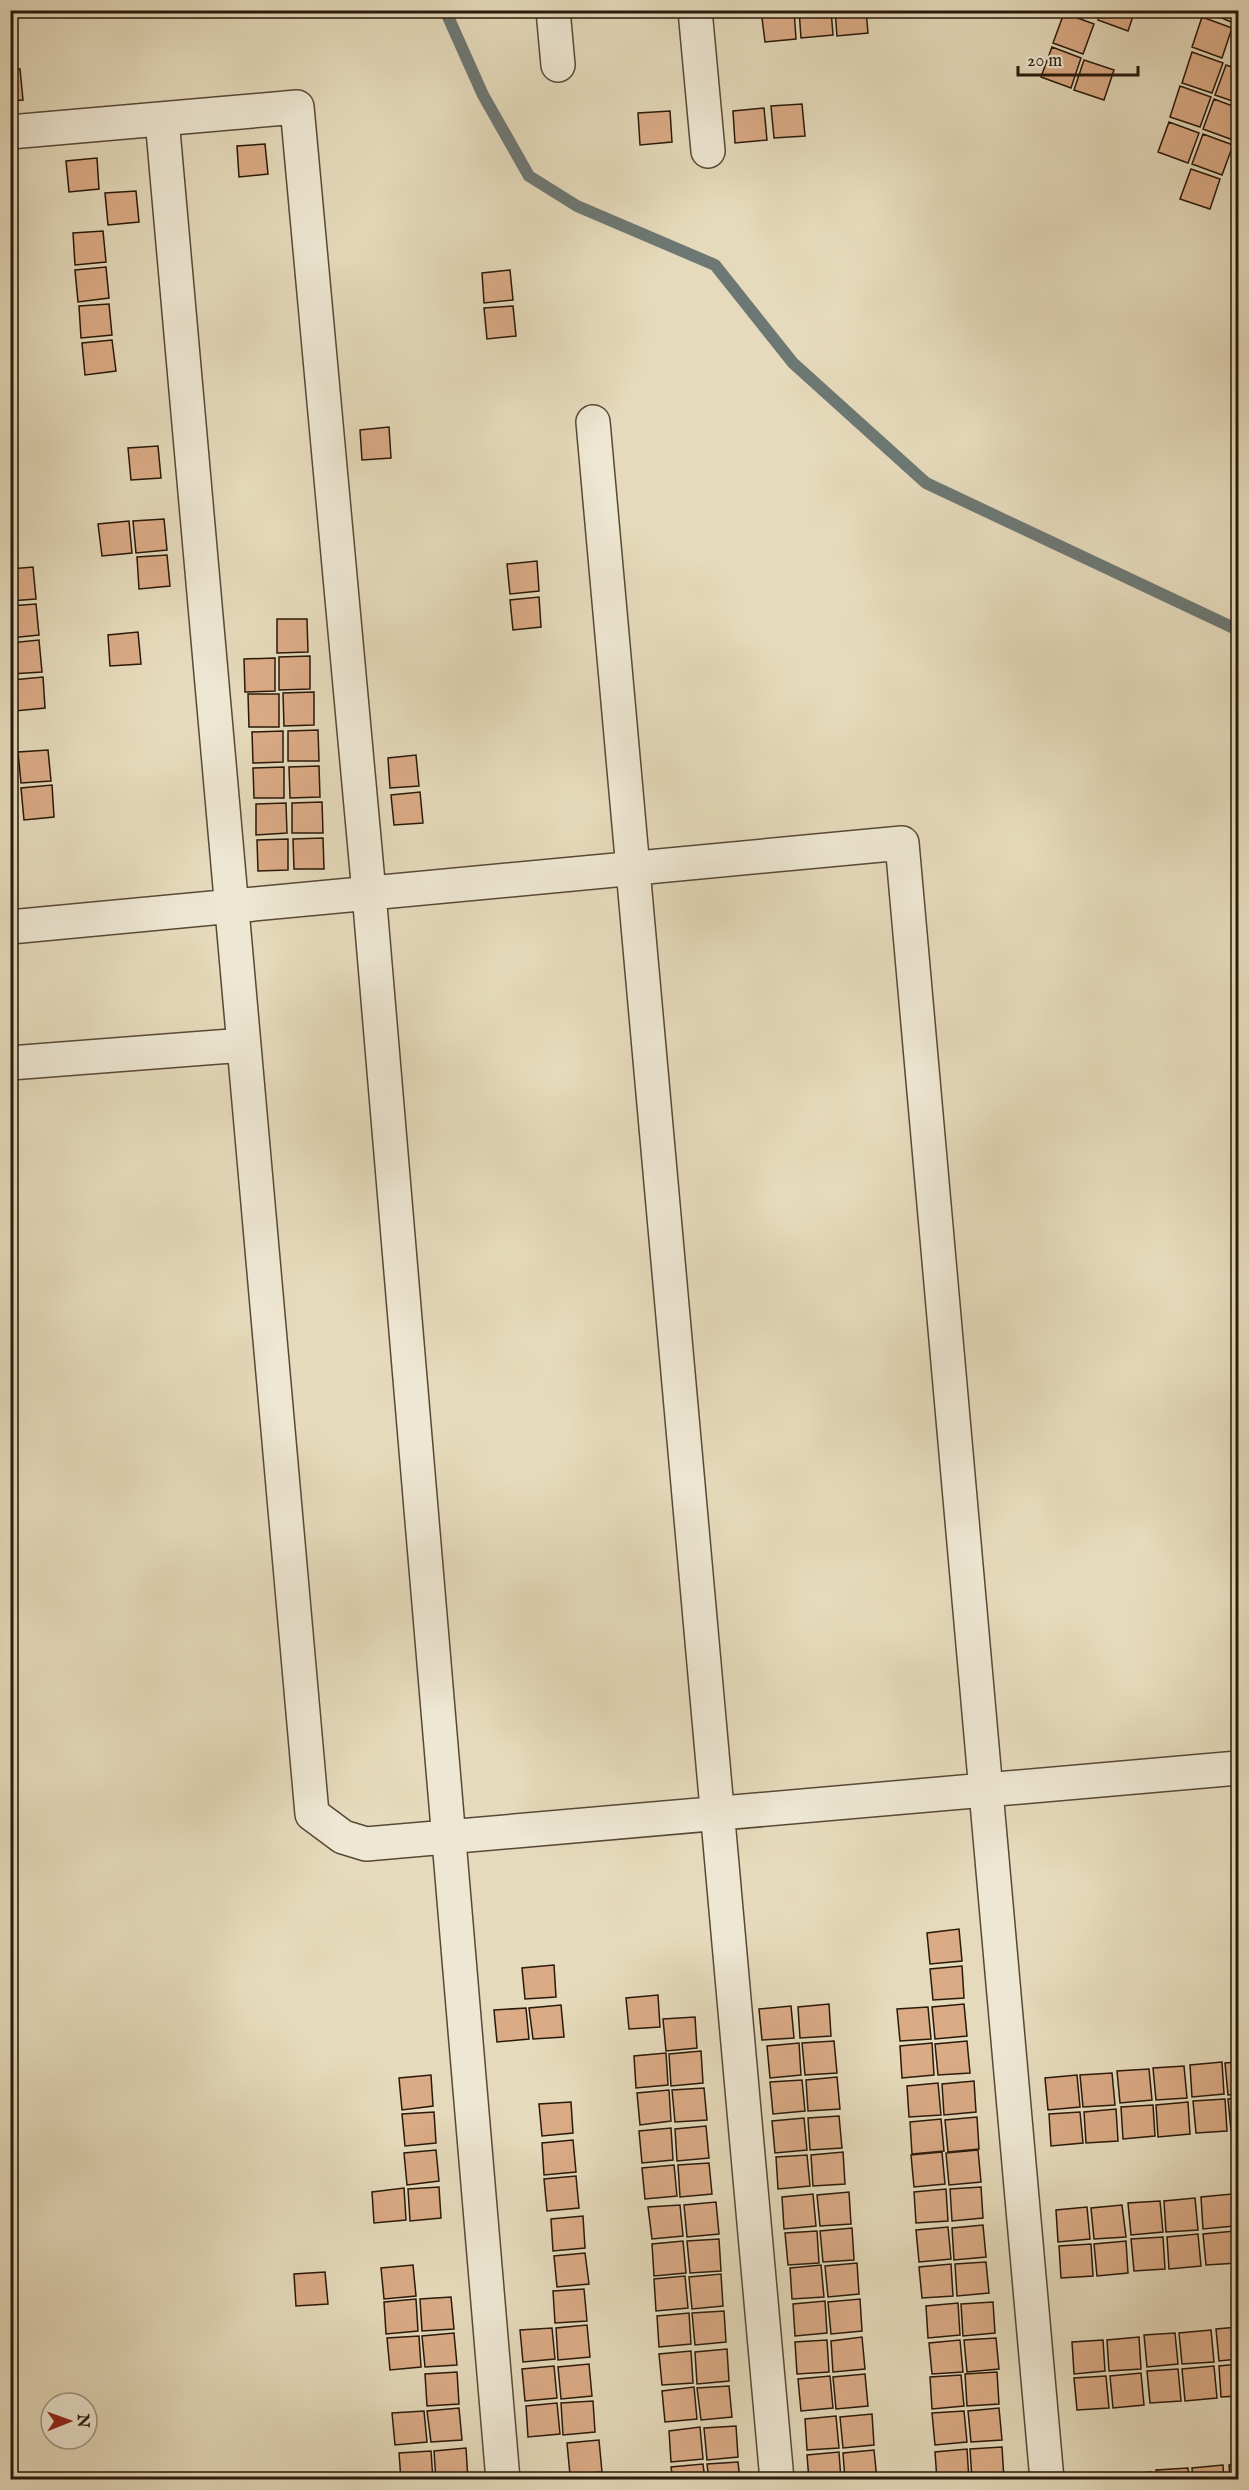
<svg xmlns="http://www.w3.org/2000/svg" width="1249" height="2490" font-family="'IM FELL English',serif">
  <style>
    .lines { fill: none; stroke-linecap: round; stroke-linejoin: round }
    .stream { stroke: #6d7874; stroke-width: 12 }
    .building { fill: #dbab86; stroke: #29190a; stroke-width: 1.5 }
    .minor-casing { stroke: #584936; stroke-width: 36 }
    .minor { stroke: #eee7d3; stroke-width: 33 }
  </style>
  <rect width="100%" height="100%" fill="#e5dabb"/>
  <filter id="stains"><feTurbulence type="fractalNoise" baseFrequency=".00333" numOctaves="4"/><feColorMatrix values="0 0 0 0 .2 0 0 0 0 .09 0 0 0 0 .02 0 0 0 .5 -.17"/></filter>
  <radialGradient id="worn" r=".72"><stop offset=".6" stop-color="#630" stop-opacity="0"/><stop offset="1" stop-color="#630" stop-opacity=".3"/></radialGradient>
  <g class="lines">
    <!-- stream -->
    <path class="stream" d="M445,10L483,95L529,176L577,206L715,265L793,363L926,483L1238,630"/>
  </g>
  <!-- building -->
  <path class="building" d="M761,10H794L796,39L765,42Z
    M799,10H831L833,35L801,38Z
    M835,10H866L868,33L837,36Z
    M1101,10H1135L1128,31L1098,20Z
    M1204,10H1238L1233,23Z
    M1064,13L1094,24L1083,54L1053,43Z
    M1202,17L1232,28L1222,58L1192,47Z
    M1052,47L1081,58L1071,88L1041,77Z
    M1192,52L1223,63L1212,93L1182,83Z
    M1084,60L1114,70L1104,100L1074,90Z
    M1226,65L1238,69V103L1215,95Z
    M10,69H20L23,100L10,101Z
    M1180,86L1211,97L1200,127L1170,117Z
    M1214,99L1238,108V125L1233,140L1203,129Z
    M802,104L805,136L774,138L771,106Z
    M764,108L767,140L735,143L733,111Z
    M670,111L672,142L640,145L638,113Z
    M1169,122L1199,133L1188,163L1158,152Z
    M1203,134L1233,145L1222,175L1192,164Z
    M265,144L268,174L239,177L237,146Z
    M97,158L99,189L69,192L66,161Z
    M1191,169L1220,179L1210,209L1180,199Z
    M136,191L139,222L108,225L105,193Z
    M103,231L106,262L75,265L73,233Z
    M106,267L109,298L78,302L75,270Z
    M510,270L513,300L484,303L482,273Z
    M109,304L112,335L81,338L79,306Z
    M513,306L516,336L487,339L484,308Z
    M112,340L116,371L85,375L82,343Z
    M389,427L391,458L362,460L360,430Z
    M158,446L161,478L131,480L128,448Z
    M164,519L167,550L136,553L133,521Z
    M129,521L132,553L102,556L98,524Z
    M167,555L170,586L139,589L137,557Z
    M537,561L539,591L510,594L507,564Z
    M33,567L36,599L10,601V569Z
    M539,597L541,627L513,630L510,600Z
    M36,604L39,635L10,638V606Z
    M277,619H307L308,652L277,653Z
    M138,632L141,664L110,666L108,635Z
    M39,640L42,672L11,674L10,643Z
    M310,656V689L279,690V657Z
    M275,658V691L245,692L244,659Z
    M43,677L45,708L15,711L12,680Z
    M314,692V725L284,726L283,693Z
    M248,694H279V727H249Z
    M318,730L319,761H288V731Z
    M283,731V762L253,763L252,732Z
    M48,750L51,781L21,783L18,752Z
    M416,755L419,786L390,788L388,758Z
    M319,766L320,797L290,798L289,767Z
    M284,767V798H254L253,768Z
    M52,785L54,817L24,820L21,788Z
    M420,792L423,823L394,825L391,795Z
    M322,802L323,833H292V803Z
    M286,803L287,833L256,835V804Z
    M323,838L324,869H294L293,839Z
    M288,839V870L258,871L257,840Z
    M959,1929L962,1961L930,1964L927,1933Z
    M554,1965L556,1997L525,1999L522,1968Z
    M962,1966L964,1998L933,2000L930,1969Z
    M658,1995L660,2027L629,2029L626,1998Z
    M829,2004L831,2036L800,2038L798,2007Z
    M964,2004L967,2036L935,2039L932,2007Z
    M561,2005L564,2037L533,2039L529,2008Z
    M791,2006L794,2038L762,2040L759,2009Z
    M928,2007L931,2039L900,2041L897,2009Z
    M526,2008L529,2039L497,2042L494,2010Z
    M695,2017L697,2048L666,2051L663,2019Z
    M834,2041L837,2073L805,2075L802,2043Z
    M967,2041L970,2073L938,2075L935,2044Z
    M799,2043L801,2075L770,2078L767,2046Z
    M932,2043L934,2075L902,2078L900,2046Z
    M701,2051L703,2083L671,2086L669,2054Z
    M666,2053L668,2085L636,2088L634,2056Z
    M1222,2062L1224,2094L1192,2097L1190,2065Z
    M1238,2062V2094L1228,2095L1225,2063Z
    M1184,2066L1187,2098L1156,2100L1153,2068Z
    M1149,2069L1152,2100L1120,2103L1117,2071Z
    M1112,2073L1115,2105L1083,2107L1080,2075Z
    M431,2075L433,2106L402,2110L399,2078Z
    M1077,2075L1080,2107L1048,2110L1045,2078Z
    M837,2077L840,2109L808,2111L806,2080Z
    M802,2080L805,2111L773,2114L770,2082Z
    M974,2081L976,2112L944,2115L942,2084Z
    M938,2083L941,2115L909,2117L907,2086Z
    M704,2088L707,2120L675,2122L672,2090Z
    M669,2090L671,2121L640,2125L637,2093Z
    M1238,2098V2130L1231,2131L1228,2099Z
    M1225,2099L1227,2131L1196,2133L1193,2101Z
    M571,2102L573,2133L542,2136L539,2104Z
    M1188,2102L1190,2134L1158,2137L1156,2105Z
    M1153,2105L1155,2136L1123,2139L1121,2107Z
    M1116,2109L1118,2141L1086,2143L1084,2112Z
    M434,2112L436,2143L405,2146L402,2114Z
    M1080,2112L1083,2143L1051,2146L1049,2114Z
    M839,2116L842,2148L810,2150L808,2118Z
    M977,2117L979,2149L948,2152L945,2120Z
    M804,2118L807,2150L775,2153L772,2121Z
    M941,2119L944,2151L912,2154L910,2122Z
    M706,2126L709,2158L677,2161L675,2129Z
    M671,2128L673,2160L642,2163L639,2131Z
    M573,2140L576,2172L544,2175L542,2143Z
    M436,2150L439,2181L407,2185L404,2153Z
    M978,2150L981,2182L949,2185L946,2153Z
    M843,2152L845,2184L813,2186L811,2155Z
    M942,2152L945,2184L914,2187L911,2155Z
    M807,2155L810,2186L778,2189L776,2157Z
    M709,2163L712,2194L680,2197L678,2165Z
    M674,2165L677,2196L645,2199L642,2168Z
    M576,2176L579,2208L547,2211L544,2179Z
    M439,2187L441,2218L410,2221L408,2189Z
    M981,2187L983,2218L952,2221L950,2189Z
    M404,2188L406,2220L374,2223L372,2192Z
    M946,2189L948,2221L916,2223L914,2192Z
    M849,2192L851,2224L820,2226L817,2195Z
    M813,2194L816,2226L784,2229L782,2197Z
    M1232,2194L1234,2226L1203,2229L1201,2197Z
    M1195,2198L1198,2230L1166,2232L1164,2201Z
    M1160,2201L1163,2232L1131,2235L1128,2203Z
    M716,2202L719,2234L687,2237L684,2205Z
    M680,2205L683,2236L652,2239L648,2207Z
    M1122,2205L1126,2237L1094,2239L1091,2208Z
    M1087,2207L1090,2239L1058,2242L1056,2210Z
    M583,2216L585,2248L553,2251L551,2219Z
    M983,2225L986,2257L954,2260L952,2228Z
    M948,2227L951,2259L919,2262L916,2230Z
    M852,2228L854,2260L823,2262L820,2231Z
    M817,2231L819,2263L788,2265L785,2233Z
    M1235,2231L1238,2263L1206,2265L1203,2234Z
    M1198,2234L1201,2266L1169,2269L1167,2237Z
    M1163,2237L1165,2269L1134,2271L1131,2239Z
    M719,2239L721,2271L690,2273L687,2241Z
    M683,2241L686,2273L654,2276L652,2244Z
    M1126,2241L1128,2273L1097,2276L1094,2244Z
    M1091,2244L1093,2276L1061,2278L1059,2246Z
    M585,2253L589,2284L557,2287L554,2256Z
    M986,2262L989,2293L957,2296L955,2264Z
    M857,2263L859,2294L828,2297L825,2266Z
    M951,2264L953,2296L922,2298L919,2267Z
    M413,2265L416,2296L384,2299L381,2268Z
    M821,2265L824,2297L792,2299L790,2268Z
    M325,2272L328,2304L296,2306L294,2274Z
    M721,2274L723,2306L692,2309L689,2277Z
    M685,2276L688,2308L656,2311L654,2279Z
    M584,2289L587,2321L555,2323L553,2291Z
    M451,2297L454,2329L422,2331L420,2299Z
    M416,2299L418,2331L386,2334L384,2302Z
    M860,2299L862,2331L831,2334L828,2302Z
    M825,2301L827,2333L795,2336L793,2304Z
    M993,2302L995,2333L963,2336L961,2304Z
    M958,2303L960,2335L928,2338L926,2306Z
    M724,2311L726,2342L695,2345L692,2313Z
    M689,2313L691,2344L659,2347L657,2316Z
    M587,2325L590,2357L558,2360L556,2328Z
    M1238,2327V2359L1219,2361L1216,2329Z
    M552,2328L555,2359L523,2362L520,2330Z
    M1211,2330L1214,2362L1182,2364L1179,2333Z
    M454,2333L457,2365L425,2367L422,2336Z
    M1175,2333L1178,2364L1147,2367L1144,2335Z
    M419,2336L421,2367L390,2370L387,2338Z
    M862,2337L865,2369L833,2372L831,2341Z
    M1139,2337L1141,2369L1109,2371L1107,2340Z
    M996,2338L999,2369L967,2372L964,2340Z
    M827,2340L829,2372L797,2374L795,2342Z
    M960,2340L963,2372L932,2374L929,2343Z
    M1103,2340L1105,2371L1074,2374L1072,2342Z
    M727,2349L729,2381L697,2384L695,2352Z
    M691,2351L693,2383L662,2385L659,2354Z
    M589,2364L592,2396L561,2399L558,2367Z
    M1238,2364V2396L1221,2397L1219,2366Z
    M554,2366L557,2398L525,2401L522,2369Z
    M1214,2366L1217,2398L1185,2401L1182,2369Z
    M1178,2369L1181,2401L1150,2403L1147,2371Z
    M457,2372L459,2404L427,2406L425,2374Z
    M997,2372L999,2404L967,2406L965,2374Z
    M1141,2373L1144,2405L1113,2408L1110,2376Z
    M865,2374L868,2406L836,2409L833,2377Z
    M961,2375L964,2406L932,2409L930,2377Z
    M830,2376L833,2408L801,2411L798,2379Z
    M1106,2376L1109,2408L1077,2410L1074,2378Z
    M729,2386L732,2417L701,2420L697,2388Z
    M694,2387L697,2419L665,2422L662,2391Z
    M593,2401L595,2432L563,2435L561,2403Z
    M557,2403L560,2434L528,2437L526,2406Z
    M459,2408L462,2440L431,2442L427,2411Z
    M999,2408L1002,2440L971,2442L968,2411Z
    M424,2411L427,2442L395,2445L392,2413Z
    M964,2411L967,2442L935,2445L932,2413Z
    M872,2414L874,2445L843,2448L840,2417Z
    M836,2416L839,2448L807,2450L805,2419Z
    M736,2426L738,2457L707,2460L704,2428Z
    M700,2427L703,2459L671,2462L669,2431Z
    M599,2440L602,2472L570,2475L567,2443Z
    M1002,2447L1004,2479L972,2480L970,2449Z
    M466,2448L468,2480H436L434,2451Z
    M967,2449L969,2480H937L935,2452Z
    M874,2450L877,2480H845L843,2453Z
    M431,2451L433,2480H401L399,2453Z
    M839,2452L841,2480H809L807,2455Z
    M738,2462L740,2480H709L707,2464Z
    M703,2464L705,2480H673L671,2467Z
    M1238,2464V2480H1230L1229,2465Z
    M1223,2465L1224,2480H1193L1192,2468Z
    M1188,2468L1189,2480H1157L1156,2470Z
    M1151,2472L1152,2480H1120L1119,2475Z
    M1116,2475V2480H1084V2477Z"/>
  <g class="lines">
    <!-- minor casing -->
    <g class="minor-casing">
      <path id="minor" d="M553,10L558,65
        M695,10L708,151
        M162,119L312,1814L343,1837L366,1844L1238,1768
        M10,132L297,107L369,893L503,2480
        M593,422L777,2480
        M10,927L902,843L1047,2480
        M10,1063L244,1045"/>
    </g>
    <!-- minor -->
    <use href="#minor" class="minor"/>
  </g>
  <!-- margin -->
  <rect width="1249" height="2490" fill="none" stroke="#e5dabb" stroke-width="36"/>
  <rect x="12" y="12" width="1225" height="2466" fill="none" stroke="#29190a" stroke-width="3"/>
  <rect x="18" y="18" width="1213" height="2454" fill="none" stroke="#29190a" stroke-width="1.5"/>
  <!-- north arrow -->
  <g transform="translate(69 2421) rotate(89)"><circle r="28" fill="#eee7d3" stroke="#9f9583" stroke-width="1.5"/>
  <path d="M0-4.5L10 22L0 15L-10 22Z" fill="#8f2418"/>
  <text y="-9" font-size="16" font-weight="bold" text-anchor="middle" fill="#29190a">N</text>
  </g>
  <!-- scale -->
  <path d="M1018 66v9h120v-9" fill="none" stroke="#29190a" stroke-width="3"/>
  <text x="1027" y="66" font-size="18" fill="#29190a" stroke="#eee7d3" stroke-width="4.5" paint-order="stroke">20 m</text>
  <rect width="100%" height="100%" filter="url(#stains)"/>
  <rect width="100%" height="100%" fill="url(#worn)"/>
</svg>
